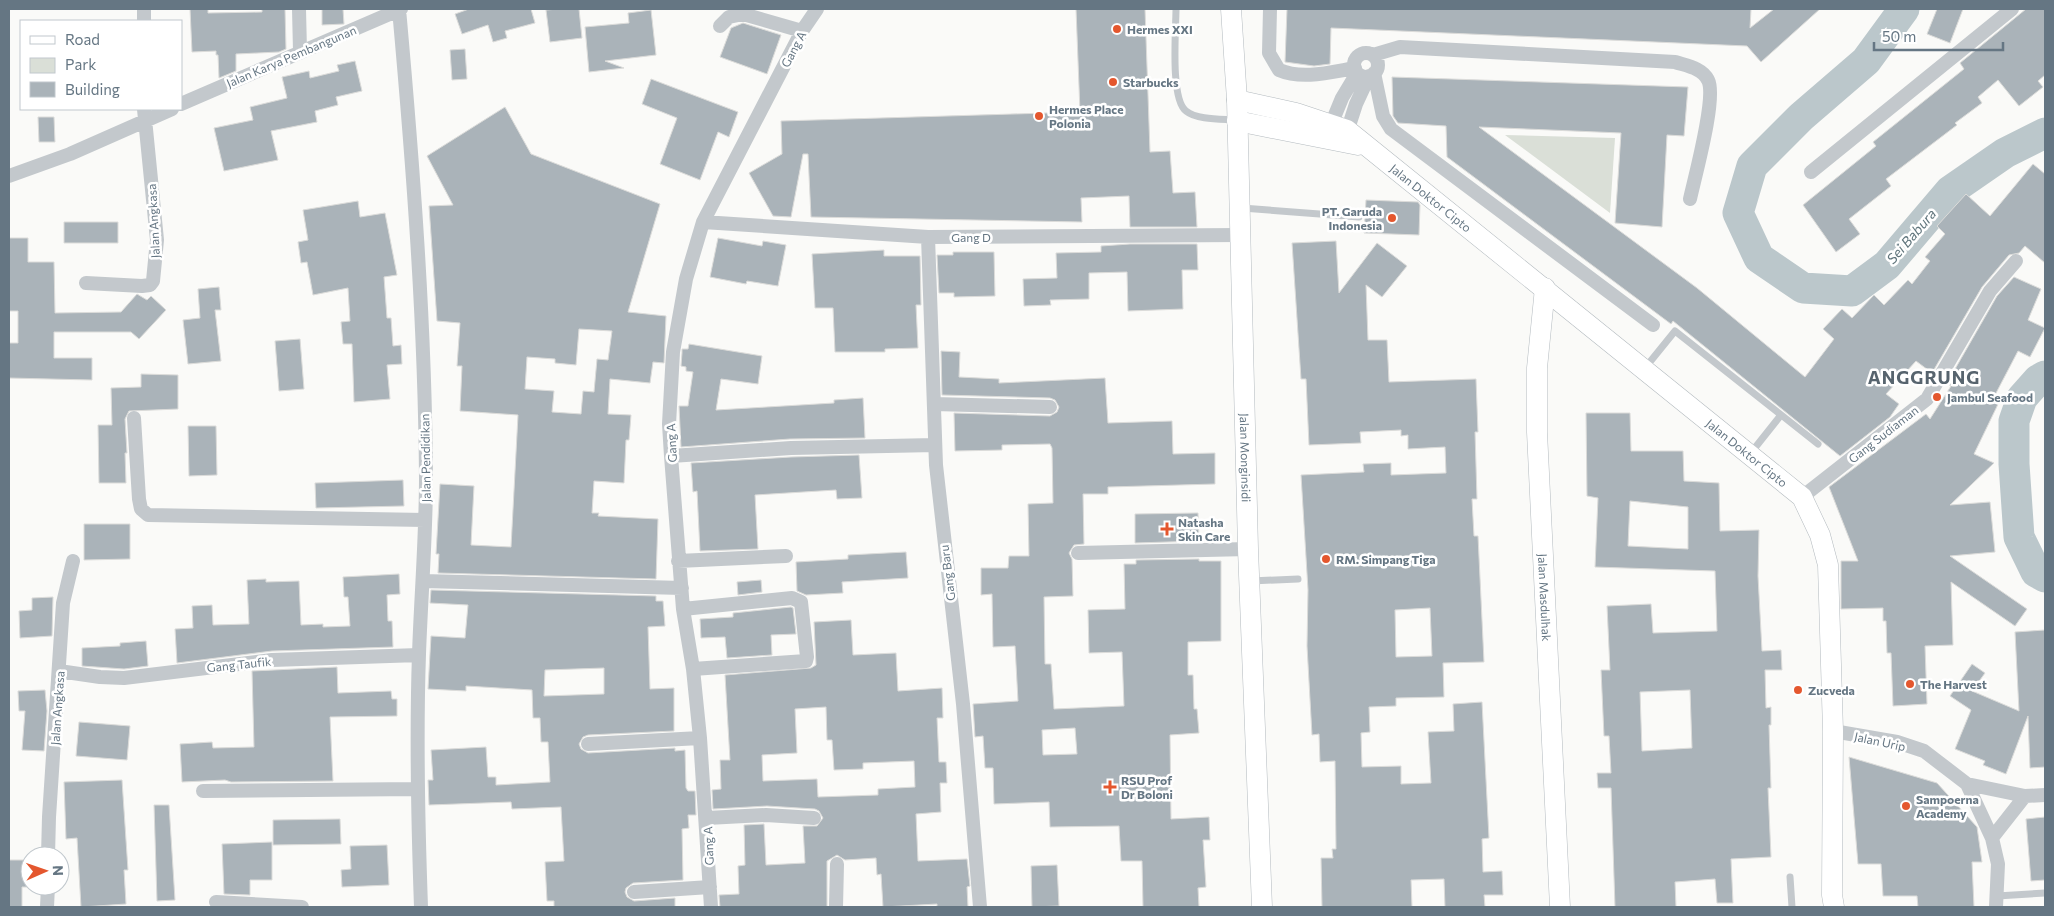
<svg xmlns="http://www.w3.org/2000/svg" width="2054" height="916" font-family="Commissioner,sans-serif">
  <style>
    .green { fill: #dadfd7 }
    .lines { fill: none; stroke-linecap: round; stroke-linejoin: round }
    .river { stroke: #bbc7cb; stroke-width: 31 }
    .building { fill: #aab3b9; stroke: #dcdcda; fill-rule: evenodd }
    .secondary-casing { stroke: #b3babf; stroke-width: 21 }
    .lane { stroke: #c3c8cc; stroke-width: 7 }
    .street { stroke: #c3c8cc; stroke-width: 14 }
    .secondary { stroke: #fff; stroke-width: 20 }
    .poi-dot { fill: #e4572e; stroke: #fff; stroke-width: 2 }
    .labels { text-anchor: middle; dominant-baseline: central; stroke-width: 5; stroke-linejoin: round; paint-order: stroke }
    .poi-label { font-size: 12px; font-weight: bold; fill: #657683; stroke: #fff; text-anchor: start }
    .street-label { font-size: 12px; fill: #657683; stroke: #fff }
    .water-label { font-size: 14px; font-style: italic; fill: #60757c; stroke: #fff }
    .district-label { font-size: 18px; font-weight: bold; letter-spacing: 1px; fill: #57646e; stroke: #fff }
  </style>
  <rect width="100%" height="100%" fill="#fafaf8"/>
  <!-- green -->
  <path class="green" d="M1505,135L1615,138L1610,213Z"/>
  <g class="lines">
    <!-- river -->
    <path class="river" d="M1904,9L1866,61L1801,117L1752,166L1738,213L1759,258L1803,288L1852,291L1887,265L1950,191L2005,153L2045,133
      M2045,376L2038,380L2022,398L2014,421V464L2019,537L2036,572L2045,577"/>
  </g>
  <!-- building -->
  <path class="building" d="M190,9H208V13L262,12V9H285L286,49L279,52L236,54V71L219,78L218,55H216V51L192,52Z
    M322,9H343L344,24L322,25Z
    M469,9H531L535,23L505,31L507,38L493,42L488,25L462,34L455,14Z
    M559,9H579L582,38L550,42L546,10Z
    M1076,9H1145L1150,152L1170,151L1173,193L1195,192L1197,227H1130L1129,196L1081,198L1082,222L811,217L808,154H803L791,217L773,216L749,173L782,154L781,121L1080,112Z
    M1287,9H1751L1750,28L1774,9H1820L1761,62L1747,46L1331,28L1330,64L1314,66L1285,62Z
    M1937,9H1963L1950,43L1927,34Z
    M2026,9H2045V75L2038,81L2043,87L2019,106L1998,80L1978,97L1982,103L1955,123L1957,125L1886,179L1891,186L1849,219L1860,234L1836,252L1803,205L1876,146L1873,142L1964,69L1960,63Z
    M651,10L656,55L605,61L624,68L589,72L585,27L629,23L628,13Z
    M743,23L781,35L767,74L720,57L731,28Z
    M465,49L467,79L452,80L450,50Z
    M355,61L362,91L336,97L338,105L315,111L317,122L271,131L278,160L224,171L214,128L253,120L250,107L287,98L282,77L309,71L310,78L339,71L337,65Z
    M1392,77L1688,87L1684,136L1667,135L1662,227L1615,223L1621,133L1479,127L1697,288L1805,377L1834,339L1823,329L1842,309L1852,318L1874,295L1884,305L1908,280L1912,284L1930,261L1925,257L1945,234L1937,226L1966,194L1990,216L2033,164L2045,174V263L2025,246L2019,253L2009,255L1982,287L1932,373L1916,361L1886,394L1899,404L1890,417L1840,456L1673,321L1671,324L1447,157L1446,126L1398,123L1393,116Z
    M651,79L738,112L729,137L718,132L700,180L660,164L677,118L642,104Z
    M505,107L531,154L660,204L628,312L666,316L664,363L653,362L650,383L610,379L608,414L631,415L629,440H626L624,483L594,481L592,513H599L598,516L658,519L656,579L438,573L439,554H436L440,484L474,486L471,545L511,547L518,415L460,411L462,366H457L460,323L437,321L429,206L453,205L427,156ZM579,329L612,331L608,360L597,359L594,392L583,391L581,414L552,412L554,391L525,389L527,357L555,359V363L576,365Z
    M38,117H54L55,142H39Z
    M1366,200L1418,202L1420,205L1419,235L1364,233Z
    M358,201L360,217L385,213L397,275L384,277L387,318H391L393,346L401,345L402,364L387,365L390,399L354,402L352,344H343L341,322L350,321L348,288L313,295L307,262L301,263L298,242L308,240L303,210Z
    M64,222H118V243H64Z
    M9,238H28V262H54L55,313L121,312L137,294L147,300L151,296L166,310L139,339L131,332H54V358H92V380L9,378V343H18V311H9Z
    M718,238L762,246L763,241L786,245L778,286L747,281L746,284L710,277Z
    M1336,241L1339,293L1377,243L1407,266L1382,297L1366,285L1368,340H1387L1389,382L1476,379L1478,432H1475L1477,499H1472L1474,536H1478L1484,662L1443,663L1444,697L1396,698V706L1369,707L1370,732L1361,733L1362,767L1401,766V784L1431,783L1428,732L1454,731L1453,704L1482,702L1489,838L1482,839L1483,872L1502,871L1503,895H1484L1485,907H1445L1444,879L1411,880L1412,907H1322L1321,858H1333L1332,849H1336L1335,761L1320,762L1319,734L1312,735L1307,646L1308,590L1301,475L1364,472L1363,464L1391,463V475L1446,473L1445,447L1408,449V435L1401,436V430L1360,432L1361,443L1309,445L1306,379H1301L1292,243ZM1430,608L1432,656L1396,657L1395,610Z
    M1130,244H1197L1198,270H1182L1183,309L1128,311L1127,272L1089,273V299L1050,300L1051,305L1024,306L1023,279L1057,278L1056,253L1101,252V246Z
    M884,250V256H920L921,305H916L918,348L885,349V352H835L833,308H815L812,254Z
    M953,252H994L995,296L954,297V293H939L937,255H953Z
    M2014,277L2041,289L2028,320L2045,328L2030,357L2018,351L1995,395L2001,398L1974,454L1994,463L1950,505L1990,502L1995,552L1950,556L2027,609L2015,626L1951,582L1953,645L1925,646L1927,704L1893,706L1891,653H1887L1886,621H1883V608L1841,609V561H1858L1829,487L1926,414L1930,419L1951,386L1947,383L1997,296Z
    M219,287L221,310H215L221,361L188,364L183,320L200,318L198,289Z
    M300,339L304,389L279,391L275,341Z
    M689,344L762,356L758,384L721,379L716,410L834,403V400L863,398L865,438L790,439L681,447L679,406H688L693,372L686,371V367L681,366L682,353V349H688Z
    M941,351L960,352L959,377L999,379V383L1105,378L1108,423L1172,421L1173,454L1215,453V484L1108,487V494H1083L1084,544L1074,545L1069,553L1072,559L1073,596L1044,597L1045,664H1051L1054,709L1124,706L1122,652L1089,653L1088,610L1125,609L1124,564H1136V560L1199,559V561H1221V641L1188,642V675H1193L1194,709H1197L1199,733L1170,735L1171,819L1209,817L1210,840H1203L1206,887L1198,888L1199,907H1143L1142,861H1121L1119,826L1050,827L1049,802L994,804L993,768H985L983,736L975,737L973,704L1018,701L1015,646L993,647L992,594L981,595V568H1008L1009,556H1029L1028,504L1053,503L1052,448L1050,444L1002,445V450L955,451L954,413L1050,416L1057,412L1059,407L1055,400L1050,398L942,395ZM1075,728L1077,754L1043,755L1042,730Z
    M141,374L178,375V409L129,411L125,419L127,453H125L126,483H99L98,425H112L111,388L141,387Z
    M1586,413H1630L1631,451H1683L1684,481L1719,483L1720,531L1759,530L1758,576L1762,651L1781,650L1782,670H1765L1766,708L1771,707V725H1769L1771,788H1768L1771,857L1731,859L1733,903H1717L1715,879L1675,882L1676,907H1615L1611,788H1598L1597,773H1611L1609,736H1604L1601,670H1610L1607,606L1651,604L1653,633L1717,631L1715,571L1595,567L1598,498L1587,496ZM1630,501L1688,507V549L1628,546ZM1690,690L1692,748L1642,751L1640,692Z
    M188,426H216L217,475L189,476Z
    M859,455L862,498L837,499L836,490L755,495L758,549L700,551L697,491L693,492L691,463L791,457Z
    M403,480L404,506L316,508L315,483Z
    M1198,513L1199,541L1135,543V514Z
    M84,524H130V559L84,560Z
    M906,552L908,578L842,582L843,593L806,595L797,591L796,562L848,559V555Z
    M399,574L400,594L387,595L388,621H392L393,647L272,651L177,663L175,629L193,628L192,606L212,605L213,625L249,624L247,580L266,579V582L299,581L301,625L323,624V627L350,626L348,597H344L343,577Z
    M761,580L762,592L738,595L737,582Z
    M431,590L656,596V601H663L665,626L648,627L650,689L674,688V731L588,735L583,737L579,744L581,749L588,753L675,748V751L685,750L686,788L688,791H695L696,815H688L689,828L682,829L683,880L633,883L626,888L625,892L627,897L634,901L675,898V907H554V901H547L545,862L564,861L561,807L512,809L511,802L429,805L428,780H433L431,750L486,747L488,777H496V785L550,782L548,742H541L540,718H533L532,690L466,686V691L428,689L431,636L465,638L468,605L430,603ZM604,668V694L544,696L545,670Z
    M53,597L52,636L20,638L19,611L32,610V598Z
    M791,607L793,608L796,634L771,635L772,655L727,658L725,637L701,638L700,619L733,617V613Z
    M851,620L853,655L896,653L898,691L942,688L943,718H937L939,762H946L947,783H940L941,812L916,814L918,861L967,859L970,886L967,887L968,907H937V904L883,907L881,874L877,875L876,858L845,860L837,855L827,861V907H720L719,895L739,894L738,866L745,865L744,825L764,824L766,865L805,863L803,826H817L823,818L819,811L815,809L767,806L713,809L712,790L721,789L720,760H730L725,675L811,668L816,665L814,622ZM826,707L827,740H832L834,770L863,769V763L914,761L915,787L878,789V795L818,797L817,779L763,781L762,755L797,753L795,709Z
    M2045,630V767L2030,768L2028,716L2006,774L1983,765L1985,761L1955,749L1971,710L1950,696L1972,664L1985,673L1972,691L2019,711L2015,632Z
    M146,641L148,666L124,669L82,666V648L120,646V643Z
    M337,667L338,693L391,691L392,699H397V716L330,717L333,781L231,782L225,780L182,782L180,744L212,742L213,748L254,747L252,671Z
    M45,690L47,711L44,751L22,750L25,711H19L18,691Z
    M79,722L130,726L127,760L76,756Z
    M1849,757L1937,783L1977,827L1982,862H1972L1974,907H1918L1917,896H1883L1881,864H1858Z
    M122,780L128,870H124L126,904L81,907L77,838L66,839L64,782Z
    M154,805H169L175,900L157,901Z
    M2045,817V880L2031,881L2026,819Z
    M340,819L341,844L273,845V820Z
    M272,842V880H250V895L224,894L222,844Z
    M387,845L389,885L342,887L341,870L351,869L350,846Z
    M9,860H30V887H22V907H9Z
    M1057,865L1059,906L1032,907L1031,866Z"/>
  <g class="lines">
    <!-- secondary casing -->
    <g class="secondary-casing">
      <g id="secondary">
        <path id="s1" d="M1231,9L1237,100L1248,549L1262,907"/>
        <path id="s2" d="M1237,100L1296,113L1347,130L1802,497L1820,535L1828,565L1833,731L1832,895L1834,907"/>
        <path d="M1237,121L1358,145"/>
        <path id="s3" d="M1545,288L1537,368V432L1560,907"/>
      </g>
    </g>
    <!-- lane -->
    <path class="lane" d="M1176,9C1176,29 1170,99 1186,111C1197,120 1221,119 1235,120
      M1242,208L1359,217
      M1645,368L1675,331L1818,444
      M1750,454L1781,415
      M1251,581L1298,579
      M1790,877L1792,907
      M1997,896L2045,893"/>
    <!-- street -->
    <path class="street" d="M299,9L300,51
      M399,9C413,165 425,322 426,478C426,537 421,596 419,654C416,739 418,823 421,907
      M1270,9L1269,53L1279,70C1302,80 1331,72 1355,68
      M144,21V9
      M720,26L729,17L743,14L802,31
      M1354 65a12 12 0 1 1 24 0a12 12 0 1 1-24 0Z
      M1373,55L1400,47L1675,62C1687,66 1702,68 1708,80C1717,97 1695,176 1690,199
      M1374,73L1383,116L1391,129L1653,325
      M181,104L401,9
      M1328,132L1342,98L1357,73
      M1345,138L1356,104L1369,76
      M1811,172L2012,9
      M9,176L70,154L172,109
      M703,222L928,237L1240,235
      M928,237L936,465L963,704L980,907
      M86,283L142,286L150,285L153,281L157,240L144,109
      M934,404L1050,407
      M134,418L139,499L141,509L148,515L425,520
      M671,456L791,448L935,445
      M1802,497L1927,399L1990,291L2016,261
      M1078,553L1248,549
      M678,561L786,556
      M423,581L682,588
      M683,609L792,598L801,602L807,657L806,661L693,669
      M59,671L100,677L124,678L272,660L419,655
      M1833,731L1897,742L1924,751L1967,784L1992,838L1998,864L1996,907
      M588,744L700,738
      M1967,784L2025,796L2045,795
      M203,791L417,789
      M707,818L766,815L814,818
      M1992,838L2025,796
      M48,856L49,817L63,603L73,561
      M634,892L710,887
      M216,902L302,907
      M47,907L48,886
      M711,907L700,738L693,669L683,609L671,456L669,424L673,352L686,279L703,222L802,31L817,9
      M836,907L837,864"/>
    <!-- secondary -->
    <use href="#secondary" class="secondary"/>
  </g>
  <!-- markers -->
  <g class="poi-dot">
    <circle cx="1117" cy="29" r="5"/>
    <circle cx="1113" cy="82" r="5"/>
    <circle cx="1039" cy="116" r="5"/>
    <circle cx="1392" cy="218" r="5"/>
    <circle cx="1937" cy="397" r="5"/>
    <path d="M1164.5 521.5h5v5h5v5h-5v5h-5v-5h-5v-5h5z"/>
    <circle cx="1326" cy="559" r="5"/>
    <circle cx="1910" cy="684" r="5"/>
    <circle cx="1798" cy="690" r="5"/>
    <path d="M1107.5 779.5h5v5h5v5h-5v5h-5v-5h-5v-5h5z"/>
    <circle cx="1906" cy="806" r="5"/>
  </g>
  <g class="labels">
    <!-- poi labels -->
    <g class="poi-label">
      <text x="1127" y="29">Hermes XXI</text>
      <text x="1123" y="82">Starbucks</text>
      <text x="1049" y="109">Hermes Place<tspan x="1049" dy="14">Polonia</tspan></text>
      <text x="1382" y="211" text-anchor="end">PT. Garuda<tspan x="1382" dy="14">Indonesia</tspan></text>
      <text x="1947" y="397">Jambul Seafood</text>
      <text x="1178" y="522">Natasha<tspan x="1178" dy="14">Skin Care</tspan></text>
      <text x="1336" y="559">RM. Simpang Tiga</text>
      <text x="1920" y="684">The Harvest</text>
      <text x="1808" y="690">Zucveda</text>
      <text x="1121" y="780">RSU Prof<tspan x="1121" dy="14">Dr Boloni</tspan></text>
      <text x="1916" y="799">Sampoerna<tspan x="1916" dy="14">Academy</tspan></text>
    </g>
    <!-- street labels -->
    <g class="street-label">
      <text transform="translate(793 49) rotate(-62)">Gang A</text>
      <text transform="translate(291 56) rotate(-23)">Jalan Karya Pembangunan</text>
      <text stroke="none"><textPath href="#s2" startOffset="222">Jalan Doktor Cipto</textPath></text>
      <text transform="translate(153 221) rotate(-93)">Jalan Angkasa</text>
      <text x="971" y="237">Gang D</text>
      <text transform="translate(1883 434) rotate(-38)">Gang Sudiaman</text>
      <text transform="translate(671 443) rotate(-93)">Gang A</text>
      <text stroke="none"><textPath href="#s2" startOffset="628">Jalan Doktor Cipto</textPath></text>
      <text transform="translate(425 458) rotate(-91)">Jalan Pendidikan</text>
      <text stroke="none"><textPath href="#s1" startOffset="449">Jalan Monginsidi</textPath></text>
      <text transform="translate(947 573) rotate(-97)">Gang Baru</text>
      <text stroke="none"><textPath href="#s3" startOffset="310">Jalan Masdulhak</textPath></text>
      <text transform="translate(239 664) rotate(-6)">Gang Taufik</text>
      <text transform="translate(57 708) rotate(-86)">Jalan Angkasa</text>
      <text transform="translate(1880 741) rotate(12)">Jalan Urip</text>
      <text transform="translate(708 846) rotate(-92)">Gang A</text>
    </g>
    <!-- water labels -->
    <g class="water-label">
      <text transform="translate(1911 236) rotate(-49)">Sei Babura</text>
    </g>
    <!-- district labels -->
    <g class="district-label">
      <text x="1924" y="377">ANGGRUNG</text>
    </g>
  </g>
  <!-- border -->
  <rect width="2054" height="916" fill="none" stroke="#657683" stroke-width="20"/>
  <!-- legend -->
  <rect x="20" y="20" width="162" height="90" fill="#ffffff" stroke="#c1c8cd"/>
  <rect x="30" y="36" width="25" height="8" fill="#ffffff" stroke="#c1c8cd"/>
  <text x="65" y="45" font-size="15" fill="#657683">Road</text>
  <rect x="30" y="58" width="25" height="15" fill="#dadfd7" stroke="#c1c8cd"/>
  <text x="65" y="70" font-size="15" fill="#657683">Park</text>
  <rect x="30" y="82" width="25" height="15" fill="#aab3b9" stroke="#c1c8cd"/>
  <text x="65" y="95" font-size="15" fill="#657683">Building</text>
  <!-- north arrow -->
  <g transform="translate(45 871) rotate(88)"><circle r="24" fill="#ffffff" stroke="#c1c8cd"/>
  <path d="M0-4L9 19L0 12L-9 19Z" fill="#e4572e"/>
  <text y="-8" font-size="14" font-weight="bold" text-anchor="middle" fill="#657683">N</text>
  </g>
  <!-- scale -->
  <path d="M1874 42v8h129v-8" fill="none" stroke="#657683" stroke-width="2.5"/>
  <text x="1882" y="42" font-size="15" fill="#657683" stroke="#ffffff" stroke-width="4" paint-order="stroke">50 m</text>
</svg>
